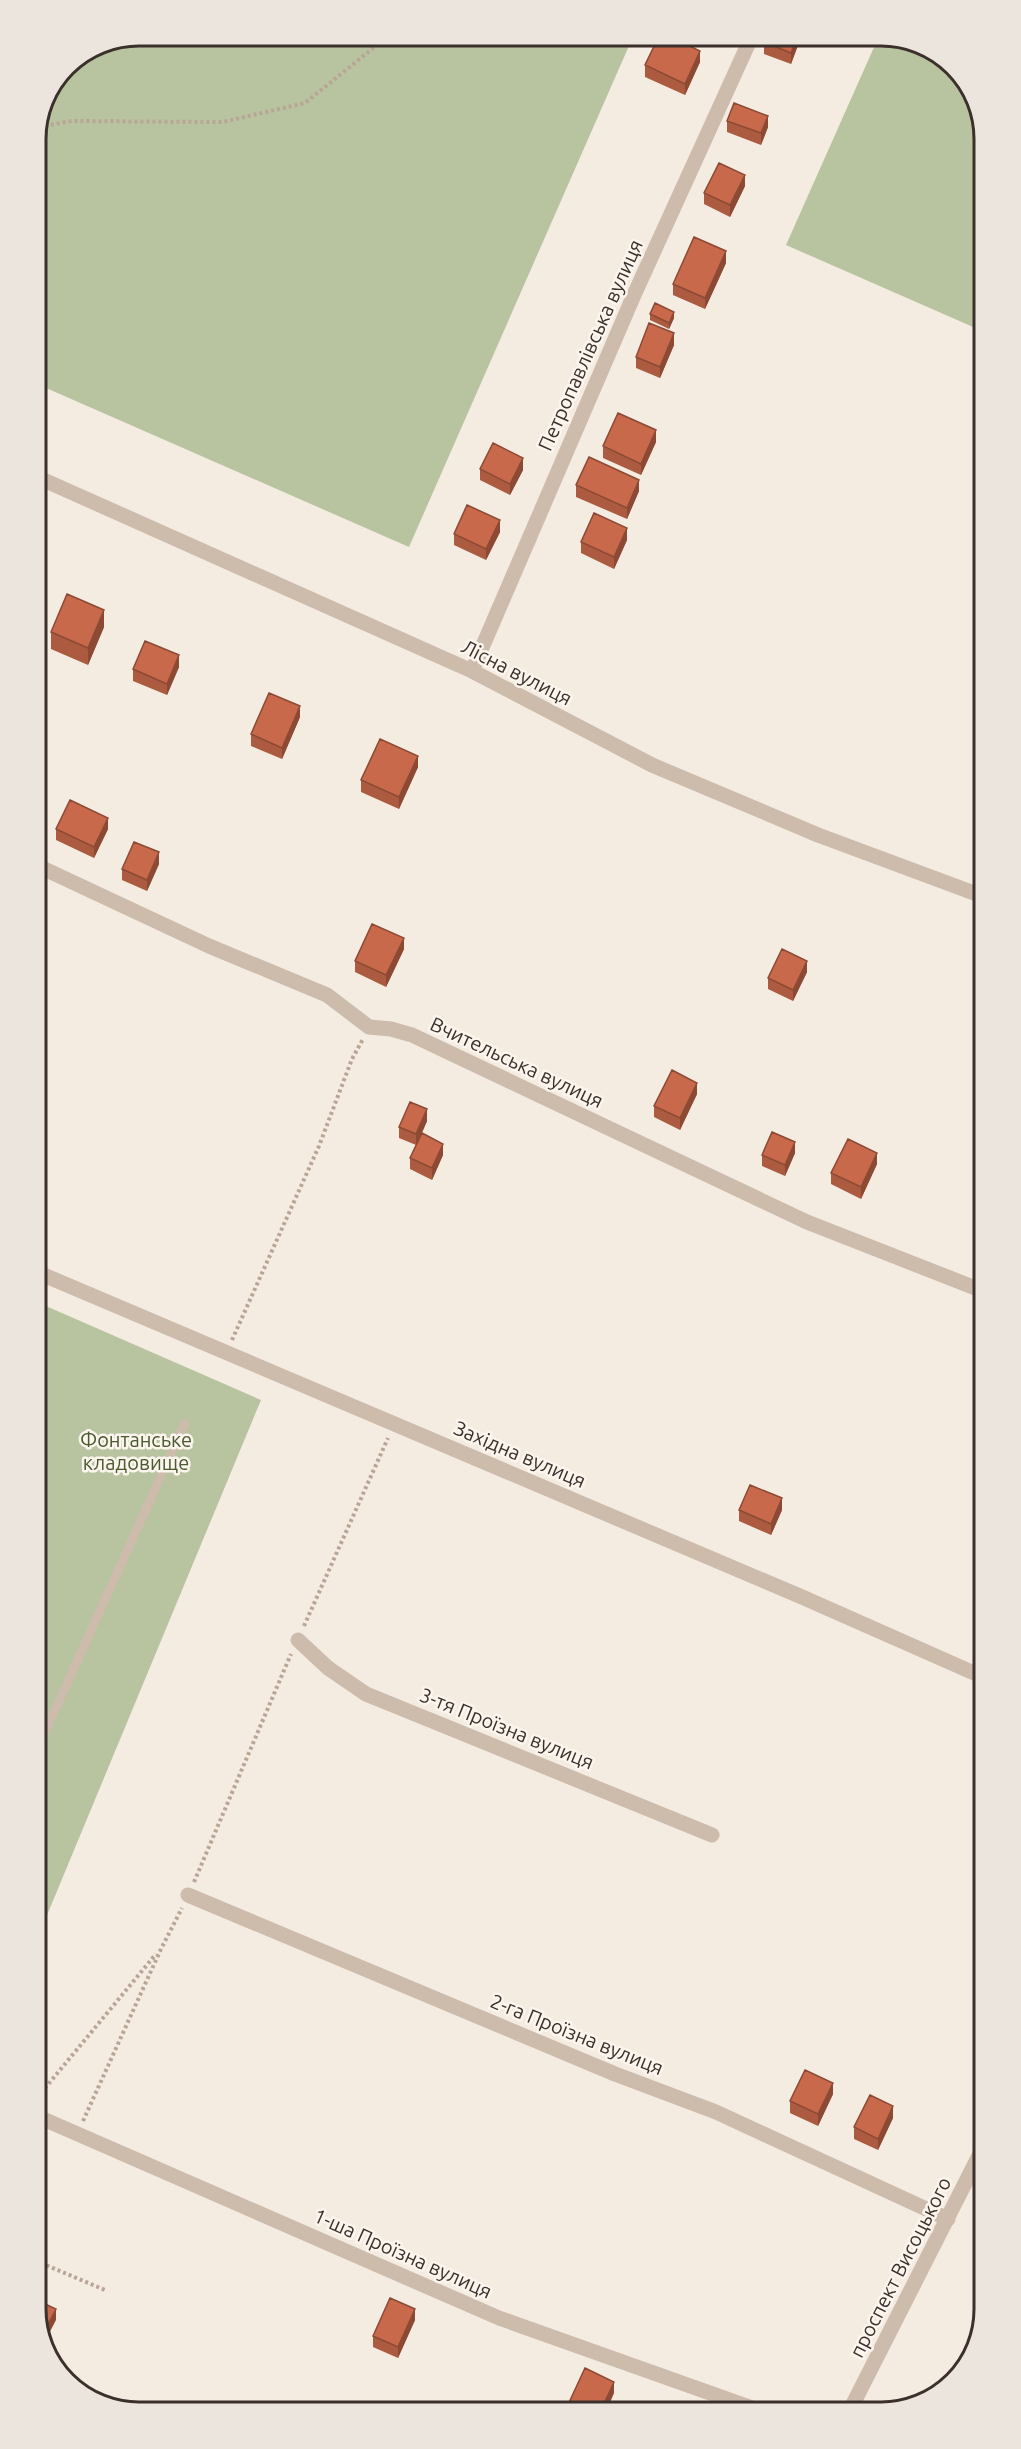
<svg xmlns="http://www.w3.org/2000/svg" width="1021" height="2449" font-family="Ubuntu,sans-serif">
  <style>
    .green { fill: #b8c4a0 }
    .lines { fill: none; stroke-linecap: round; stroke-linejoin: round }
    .path { stroke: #b9a596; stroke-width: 4; stroke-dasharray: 3 3; stroke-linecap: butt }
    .service { stroke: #cdbbac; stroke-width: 9 }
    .minor { stroke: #cdbbac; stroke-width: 15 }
    .wall { fill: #ac5a40 }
    .shaded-wall { fill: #8c4a34 }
    .building { fill: #c8694b; stroke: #8c4a34; stroke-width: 1.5 }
    .labels { text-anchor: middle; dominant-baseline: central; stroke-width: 5; stroke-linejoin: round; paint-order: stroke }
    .street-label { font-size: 20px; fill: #3b302b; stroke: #fbf5ee }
    .park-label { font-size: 20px; fill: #4a5a2e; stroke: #fbf5ee }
    .rim { fill: none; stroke: #3b302b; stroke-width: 3 }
  </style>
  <rect width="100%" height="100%" fill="#f4ebe1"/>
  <!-- green -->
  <path class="green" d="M879,36H889L945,58L980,106V330L786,245Z
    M632,39L409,547L37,384L36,133L67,66L100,44Z
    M39,1303L261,1400L40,1932Z"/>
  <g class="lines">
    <!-- path -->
    <path class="path" d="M39,127L71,121L223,122L305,103L382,41
      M232,1340L319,1146L352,1059L363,1039
      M304,1626L388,1438
      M194,1882L291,1654
      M41,2093L156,1954
      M83,2121L161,1949L182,1908
      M41,2263L105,2290"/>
    <!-- service -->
    <path class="service" d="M40,1743L185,1423"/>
    <!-- minor -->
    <path class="minor" d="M37,477L472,671L652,765L818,835L982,896
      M472,671L634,295L751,38
      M38,866L209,946L327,995L369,1027L391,1029L412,1035L807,1222L983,1291
      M39,1273L802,1597L983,1677
      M298,1640L328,1668L366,1694L712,1835
      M188,1895L615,2074L716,2112L948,2219
      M41,2118L499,2318L755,2409
      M851,2408L985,2144"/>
  </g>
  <!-- wall -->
  <path class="wall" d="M801,37L791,64L764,54V42Z
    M700,62L685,95L645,77V65Z
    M727,121L768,127L761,145L727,132Z
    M745,186L730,217L704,204V193Z
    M726,263L705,309L673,295V284Z
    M650,314L674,318L669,329L650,320Z
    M674,345L660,378L636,368V357Z
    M656,442L641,475L603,458V446Z
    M480,469L523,470L510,495L480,480Z
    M576,485L639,491L627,519L576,497Z
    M500,532L486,560L454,545V534Z
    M627,540L614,569L581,553V542Z
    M104,627L88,665L51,649V632Z
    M179,667L167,695L133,681V669Z
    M300,717L282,759L251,746V734Z
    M418,767L399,809L361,792V780Z
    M56,829H108L94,858L56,840Z
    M159,864L147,891L122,880V869Z
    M404,949L386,987L355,972V961Z
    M807,972L793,1001L768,989V978Z
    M697,1094L680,1130L654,1117V1106Z
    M427,1121L421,1135L443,1155L432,1180L410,1169V1158L416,1145L399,1138V1127Z
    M795,1153L785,1176L762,1166V1155Z
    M877,1164L861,1199L831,1184V1173Z
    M983,1387V1409L979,1407V1395Z
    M739,1510H782L771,1535L739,1521Z
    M833,2094L818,2126L790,2113V2101Z
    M893,2118L878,2150L854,2139V2127Z
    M415,2320L398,2358L373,2347V2336Z"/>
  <!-- shaded-wall -->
  <path class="shaded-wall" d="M797,37H801L791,64V53Z
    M700,51V62L685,95V84Z
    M768,116V127L761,145V133Z
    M745,175V186L730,217V205Z
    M726,251V263L705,309V298Z
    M674,312V318L669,329V323Z
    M674,333V345L660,378V367Z
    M656,430V442L641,475V464Z
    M523,458V470L510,495V484Z
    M639,480V491L627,519V508Z
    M500,520V532L486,560V549Z
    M627,528V540L614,569V557Z
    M104,610V627L88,665V648Z
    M179,655V667L167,695V684Z
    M300,706V717L282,759V748Z
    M418,756V767L399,809V797Z
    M108,818V829L94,858V847Z
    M159,852V864L147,891V880Z
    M404,938V949L386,987V975Z
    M807,961V972L793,1001V990Z
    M697,1083V1094L680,1130V1118Z
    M427,1109V1121L416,1146V1134Z
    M795,1142V1153L785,1176V1165Z
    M443,1144V1155L432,1180V1168Z
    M877,1153V1164L861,1199V1187Z
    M782,1498V1510L771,1535V1524Z
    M833,2083V2094L818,2126V2114Z
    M893,2106V2118L878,2150V2139Z
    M56,2309V2320L43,2345L41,2343V2338Z
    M415,2309V2320L398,2358V2347Z
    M614,2382V2393L607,2410H601Z"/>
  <!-- building -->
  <path class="building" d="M766,37H797L791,53L764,42Z
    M658,38H674L700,51L685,84L645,65Z
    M734,103L768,116L761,133L727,121Z
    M719,163L745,175L730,205L704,193Z
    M694,237L726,251L705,298L673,284Z
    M655,303L674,312L669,323L650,314Z
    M649,323L674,333L660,367L636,357Z
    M618,413L656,430L641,464L603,446Z
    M493,443L523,458L510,484L480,469Z
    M589,457L639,480L627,508L576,485Z
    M467,505L500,520L486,549L454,534Z
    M594,513L627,528L614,557L581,542Z
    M67,594L104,610L88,648L51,632Z
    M145,641L179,655L167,684L133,669Z
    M269,693L300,706L282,748L251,734Z
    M380,739L418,756L399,797L361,780Z
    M70,800L108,818L94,847L56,829Z
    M134,842L159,852L147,880L122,869Z
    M372,924L404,938L386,975L355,961Z
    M782,949L807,961L793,990L768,978Z
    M672,1070L697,1083L680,1118L654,1106Z
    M410,1102L427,1109L416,1134L399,1127Z
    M772,1132L795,1142L785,1165L762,1155Z
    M422,1133L443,1144L432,1168L410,1158Z
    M848,1139L877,1153L861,1187L831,1173Z
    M983,1387V1397L979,1395Z
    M750,1485L782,1498L771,1524L739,1510Z
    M805,2070L833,2083L818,2114L790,2101Z
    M870,2095L893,2106L878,2139L854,2127Z
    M390,2298L415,2309L398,2347L373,2336Z
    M41,2302L56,2309L41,2338Z
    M585,2368L614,2382L601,2410H569L566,2409Z"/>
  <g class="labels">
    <!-- street labels -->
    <g class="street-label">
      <text transform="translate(590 345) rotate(-66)">Петропавлівська вулиця</text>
      <text transform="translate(517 672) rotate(27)">Лісна вулиця</text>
      <text transform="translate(517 1062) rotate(25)">Вчительська вулиця</text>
      <text transform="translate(520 1454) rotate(23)">Західна вулиця</text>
      <text transform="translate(507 1728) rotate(22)">3-тя Проїзна вулиця</text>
      <text transform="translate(577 2034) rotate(22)">2-га Проїзна вулиця</text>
      <text transform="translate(403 2253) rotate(24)">1-ша Проїзна вулиця</text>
      <text transform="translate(900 2267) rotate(-63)">проспект Висоцького</text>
    </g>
    <!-- park labels -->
    <g class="park-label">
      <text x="136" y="1439">Фонтанське<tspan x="136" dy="23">кладовище</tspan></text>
    </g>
  </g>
  <!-- crop -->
  <path d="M0 0H1021V2449H0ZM139 46H881A93 93 0 0 1 974 139V2309A93 93 0 0 1 881 2402H139A93 93 0 0 1 46 2309V139A93 93 0 0 1 139 46Z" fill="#ece5de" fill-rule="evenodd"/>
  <path class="rim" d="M139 46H881A93 93 0 0 1 974 139V2309A93 93 0 0 1 881 2402H139A93 93 0 0 1 46 2309V139A93 93 0 0 1 139 46Z"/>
</svg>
